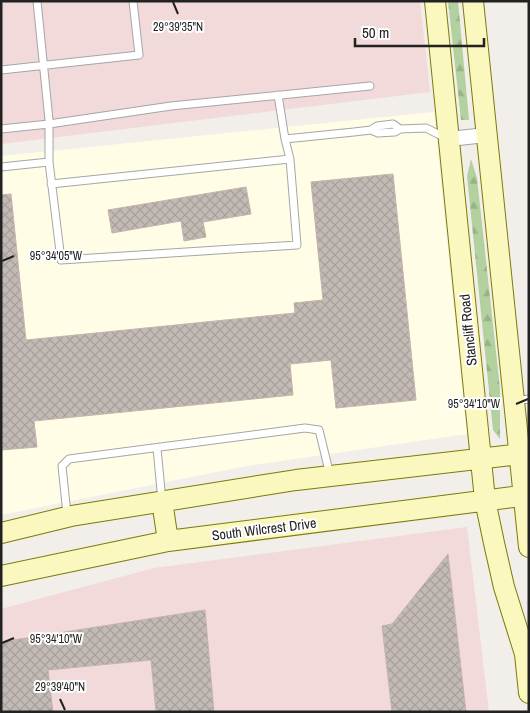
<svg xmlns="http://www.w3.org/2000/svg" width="530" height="713" font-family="'Archivo Narrow',sans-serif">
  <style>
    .commercial { fill: #f2d9da }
    .education { fill: #fffde5 }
    .forest { fill: url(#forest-firs) }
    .building { fill: url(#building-cross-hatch); stroke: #c4b4ab }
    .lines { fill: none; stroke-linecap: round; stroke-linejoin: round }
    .lane-casing { stroke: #a6a6a6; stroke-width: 9 }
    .street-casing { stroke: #a6a6a6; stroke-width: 16 }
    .secondary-casing { stroke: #7a7c06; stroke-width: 22 }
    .lane { stroke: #fff; stroke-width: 7 }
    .street { stroke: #fff; stroke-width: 14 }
    .secondary { stroke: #faf7bf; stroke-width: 20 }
    .ticks { fill: none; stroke: #222; stroke-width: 2 }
    .labels { text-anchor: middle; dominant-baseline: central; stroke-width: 4; stroke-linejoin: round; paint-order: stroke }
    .street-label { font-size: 14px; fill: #222; stroke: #fff }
    .ticks-label { font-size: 12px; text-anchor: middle; fill: #222; stroke: #fff; stroke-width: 4; stroke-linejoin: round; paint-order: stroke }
  </style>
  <defs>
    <pattern id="forest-firs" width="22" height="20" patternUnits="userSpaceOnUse" patternTransform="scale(1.25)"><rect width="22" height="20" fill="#b2d19e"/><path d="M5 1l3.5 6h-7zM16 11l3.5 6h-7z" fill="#99b388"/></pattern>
    <pattern id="building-cross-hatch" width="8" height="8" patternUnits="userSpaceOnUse" patternTransform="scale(1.25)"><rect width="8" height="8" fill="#c3bab5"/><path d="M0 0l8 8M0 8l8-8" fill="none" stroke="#a7a09b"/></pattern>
  </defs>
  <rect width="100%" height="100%" fill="#f2eee9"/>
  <!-- commercial -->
  <path class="commercial" d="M1,1H420L430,92L1,144Z
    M467,527L489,712H1V609L154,568Z"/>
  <!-- education -->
  <path class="education" d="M434,112L467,434L247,466L1,515V156Z"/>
  <!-- forest -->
  <path class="forest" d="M448,1H458L469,120H461Z
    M471,159L477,178L500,389V439L493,430L467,176Z"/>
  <!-- building -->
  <path class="building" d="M393,174L416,400L336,408L331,360L290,364L293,395L34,421L37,447L1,450V195L11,194L26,340L295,313L294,303L323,300L311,182Z
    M246,187L251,214L203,222L206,237L184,241L181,221L112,233L108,210Z
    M448,554L466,712H392L382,626L392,624Z
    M205,610L214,712H156L151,660L48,670L53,712H1V642Z"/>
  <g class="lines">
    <!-- lane casing -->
    <g class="lane-casing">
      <path id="lane" d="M37,1L49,120V162
        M1,70L139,55L133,1
        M1,129L49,124L171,106L370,86
        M371,130L378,133L395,132L400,129L426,128L446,138
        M285,139L354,132L371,130L377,126L393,124L400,129
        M1,167L49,162L61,260L297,245L290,159L285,139L278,95
        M51,184L290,159
        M515,401L529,399
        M157,448L162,501
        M67,514L62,466L69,459L305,428L319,430L330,475"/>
    </g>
    <!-- street casing -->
    <g class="street-casing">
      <path id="street" d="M449,139L486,135"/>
    </g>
    <!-- secondary casing -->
    <g class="secondary-casing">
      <path id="secondary" d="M435,1L485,500L494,543L504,587L525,654L529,693
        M473,1L529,547
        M162,501L168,541
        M1,533L71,516L296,480L529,453
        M1,576L168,541L529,495"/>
    </g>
    <!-- lane -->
    <use href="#lane" class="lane"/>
    <!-- street -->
    <use href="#street" class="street"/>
    <!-- secondary -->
    <use href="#secondary" class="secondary"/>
  </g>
  <!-- ticks -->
  <path class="ticks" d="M173,2L178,14M2,261L14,256M516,404L528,399M2,643L14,638M60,699L65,710"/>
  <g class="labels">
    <!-- street labels -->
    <g class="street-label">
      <text transform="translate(468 330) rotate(-96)">Stancliff Road</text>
      <text transform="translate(264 529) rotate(-7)">South Wilcrest Drive</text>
    </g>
  </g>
  <g class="ticks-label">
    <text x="178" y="31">29°39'35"N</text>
    <text x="56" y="260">95°34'05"W</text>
    <text x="474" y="408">95°34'10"W</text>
    <text x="56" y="643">95°34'10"W</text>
    <text x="60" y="691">29°39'40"N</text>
  </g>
  <!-- border -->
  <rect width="530" height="713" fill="none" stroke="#222222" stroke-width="5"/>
  <!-- scale -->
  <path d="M355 38v8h129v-8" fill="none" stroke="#222222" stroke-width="2.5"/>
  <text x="362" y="38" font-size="15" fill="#222222" stroke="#ffffff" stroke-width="4" paint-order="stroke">50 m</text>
</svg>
